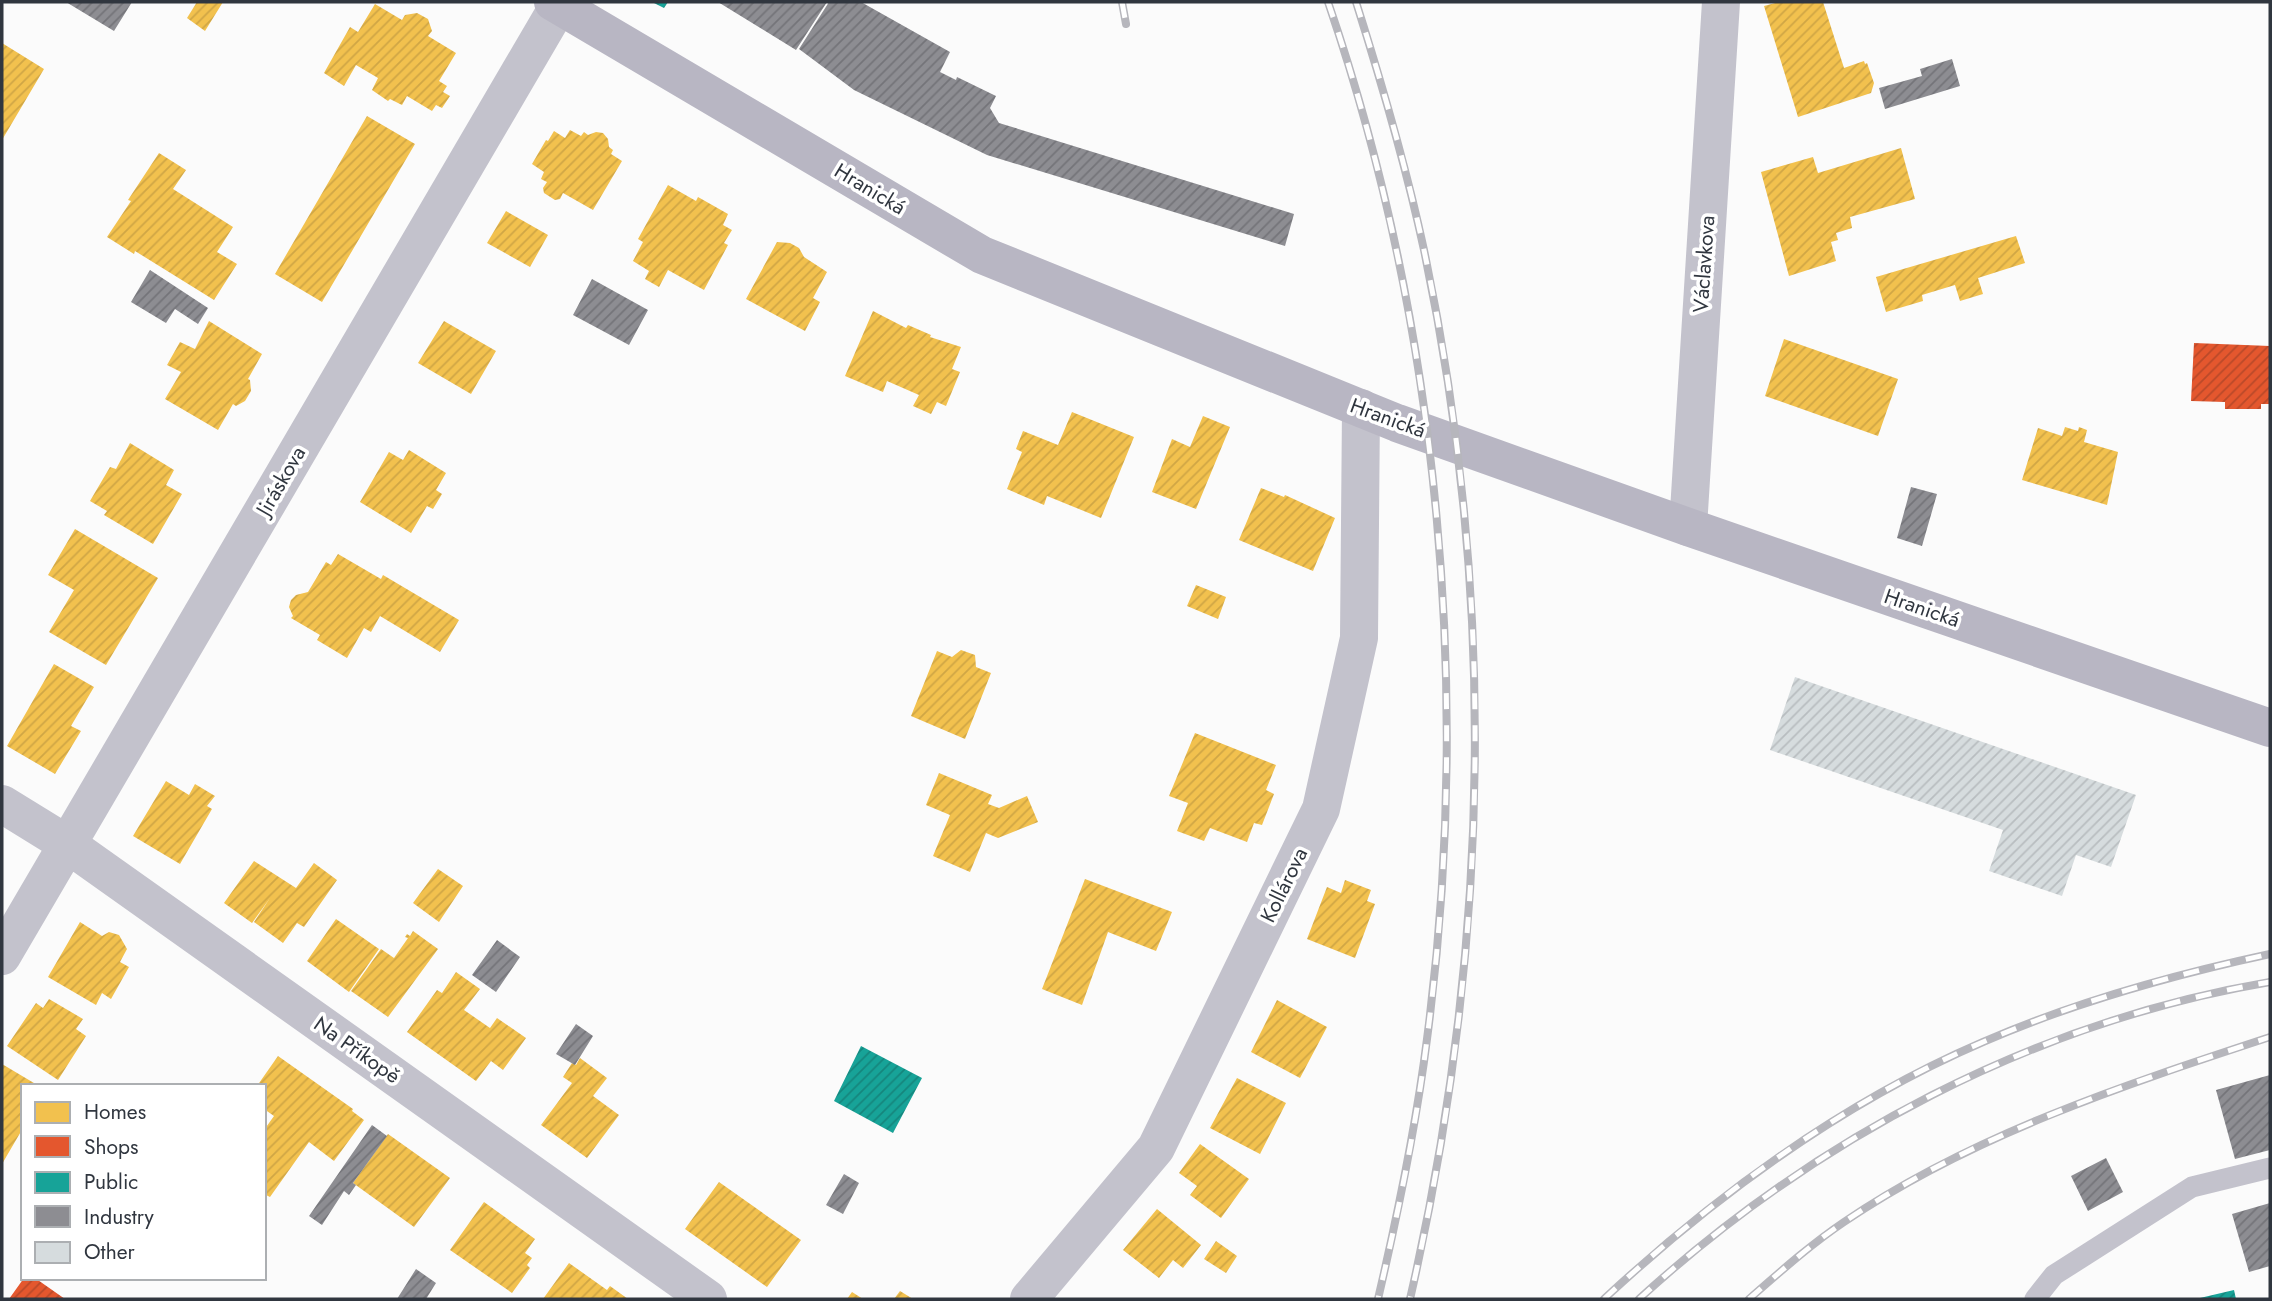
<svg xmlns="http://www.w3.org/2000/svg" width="2272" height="1301" font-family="Jost,sans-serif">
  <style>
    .homes { fill: url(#homes-hatch) }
    .shops { fill: url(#shops-hatch) }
    .public { fill: url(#public-hatch) }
    .industry { fill: url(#industry-hatch) }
    .building { fill: url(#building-hatch) }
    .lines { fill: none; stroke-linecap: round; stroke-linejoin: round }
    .lane { stroke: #c3c2cc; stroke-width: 21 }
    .street { stroke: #c3c2cc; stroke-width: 38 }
    .secondary { stroke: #b8b6c3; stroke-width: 38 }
    .rail-casing { stroke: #b6b6bc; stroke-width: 8 }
    .rail { stroke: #fff; stroke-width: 5; stroke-dasharray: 16; stroke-linecap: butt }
    .labels { text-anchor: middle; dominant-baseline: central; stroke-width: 7; stroke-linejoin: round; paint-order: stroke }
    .street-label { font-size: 21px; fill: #30363f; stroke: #fff }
  </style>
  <defs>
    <pattern id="homes-hatch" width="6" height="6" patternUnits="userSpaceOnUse" patternTransform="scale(1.75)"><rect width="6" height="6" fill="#f2c14e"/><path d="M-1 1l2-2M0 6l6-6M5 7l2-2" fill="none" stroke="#d0a645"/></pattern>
    <pattern id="shops-hatch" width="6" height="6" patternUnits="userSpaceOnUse" patternTransform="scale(1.75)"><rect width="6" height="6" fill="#e4572e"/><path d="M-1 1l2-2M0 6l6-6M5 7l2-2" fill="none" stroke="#b94929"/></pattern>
    <pattern id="public-hatch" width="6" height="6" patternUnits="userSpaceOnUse" patternTransform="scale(1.75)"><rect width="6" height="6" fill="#17a398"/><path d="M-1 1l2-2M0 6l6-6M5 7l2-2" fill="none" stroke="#15867d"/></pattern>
    <pattern id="industry-hatch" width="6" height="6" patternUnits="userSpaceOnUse" patternTransform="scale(1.75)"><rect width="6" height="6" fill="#8d8d92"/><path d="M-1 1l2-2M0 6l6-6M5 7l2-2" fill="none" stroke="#747479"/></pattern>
    <pattern id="building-hatch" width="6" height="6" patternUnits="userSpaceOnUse" patternTransform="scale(1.75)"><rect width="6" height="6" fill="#d6dcde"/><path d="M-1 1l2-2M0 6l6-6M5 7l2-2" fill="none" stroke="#b8bdc0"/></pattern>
  </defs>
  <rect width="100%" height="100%" fill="#fbfbfb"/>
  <!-- homes -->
  <path class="homes" d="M197,2H223L205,31L187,18Z
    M1779,2H1823L1844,68L1864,61L1865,64L1867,63L1874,83L1871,93L1798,117L1764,6Z
    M375,4L402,20L405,15L417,13L428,19L432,31L428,36L456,53L439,81L447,86L443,92L450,96L442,108L436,105L432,111L407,96L402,105L390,99L388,101L372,90L378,78L356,65L344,86L324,73L350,27L358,32Z
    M2,43L44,69L2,140Z
    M367,116L415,144L322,302L275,274Z
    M570,130L581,136L584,132L588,135L596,132L603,133L608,139L609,147L613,150L611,154L622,161L593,210L563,193L560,199L555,200L544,193L543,188L547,182L541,179L544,172L532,164L546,140L548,141L554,131L565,138Z
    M1901,148L1915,199L1850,217L1852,228L1836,233L1838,240L1831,242L1836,261L1789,276L1761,172L1813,157L1818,173Z
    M159,153L186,170L173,189L233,227L217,252L237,264L214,300L135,251L134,254L107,237L131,201L128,200Z
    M668,185L696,201L698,197L728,214L723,225L732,230L724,243L728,245L704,290L668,270L659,287L645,279L649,271L633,261L643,242L638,239Z
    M506,211L548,235L530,267L487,243Z
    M2016,236L2025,263L1978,278L1983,294L1960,301L1955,285L1922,295L1923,301L1886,312L1876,277Z
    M777,242L790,243L799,248L804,257L827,272L813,298L820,302L805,331L746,299Z
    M873,311L906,328L908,325L931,335L930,337L961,347L952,369L960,372L946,406L937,402L931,414L913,406L919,395L887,381L883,392L845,376Z
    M209,321L262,354L248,379L250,380L251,391L245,401L236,406L233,404L218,430L165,399L181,372L167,365L180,342L195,349Z
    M444,321L496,351L471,394L418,363Z
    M1784,339L1898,379L1878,436L1765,396Z
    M1072,412L1134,437L1101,518L1047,496L1044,505L1007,489L1022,452L1016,449L1023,431L1058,445Z
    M1203,416L1230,427L1196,509L1152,492L1172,439L1190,447Z
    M2065,427L2078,431L2079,427L2087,430L2084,442L2118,452L2107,505L2022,480L2038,428L2062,436Z
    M130,443L174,470L166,485L182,494L153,544L104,515L107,511L90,501L110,467L116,469Z
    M409,450L446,473L436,490L442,494L433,509L427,506L411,533L360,502L389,452L403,460Z
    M1261,488L1284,497L1285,495L1335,518L1313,571L1239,540Z
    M75,529L158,578L106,665L49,632L74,590L48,575Z
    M338,554L381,579L383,575L459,620L440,652L380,616L371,632L364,628L347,658L317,640L320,635L291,618L293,616L289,607L291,600L296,595L308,592L326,562L331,565Z
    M1196,585L1226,597L1218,619L1187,606Z
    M961,650L975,655L976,667L991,673L965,739L911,716L937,651L952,657Z
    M54,664L94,687L71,726L81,731L55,774L7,746Z
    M1195,733L1276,765L1266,790L1274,794L1262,825L1254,823L1247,842L1210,828L1204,841L1177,831L1188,803L1169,796Z
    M939,773L992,795L988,804L999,808L1027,796L1038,822L998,838L986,833L970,872L933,856L950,815L926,805Z
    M166,781L189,795L195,784L215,796L207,806L212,809L180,864L133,836Z
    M254,861L296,888L314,863L337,880L304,927L297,923L283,943L254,922L270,898L252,923L224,903Z
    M438,869L463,886L439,922L413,903Z
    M1085,879L1172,912L1156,951L1108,932L1082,1005L1042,989Z
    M1345,880L1371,890L1367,901L1375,904L1355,958L1307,939L1327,887L1341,893Z
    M336,919L379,949L349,992L307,961Z
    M80,922L102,936L109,932L119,935L127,949L120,962L129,967L111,999L102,993L96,1005L48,977Z
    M413,931L438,949L388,1017L351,991L381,949L394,958L408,938L405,937L407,934L410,936Z
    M456,972L480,989L464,1010L490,1028L497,1018L526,1038L503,1070L491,1061L476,1081L407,1032L437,990L442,993Z
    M49,999L83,1019L76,1029L86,1036L58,1080L7,1046L36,1003L43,1008Z
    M1277,1000L1327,1027L1300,1078L1251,1052Z
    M278,1056L353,1109L352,1111L364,1120L334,1161L309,1142L270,1197L264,1194V1130L274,1116L264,1109V1086H257Z
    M580,1058L607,1078L593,1096L619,1115L587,1158L541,1125L572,1083L563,1077L572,1063L576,1065Z
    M2,1064L39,1086H23V1128L2,1164Z
    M1237,1078L1286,1103L1260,1154L1210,1128Z
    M388,1134L450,1178L414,1227L353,1183Z
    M1200,1144L1249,1179L1221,1218L1190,1195L1197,1186L1179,1173Z
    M719,1182L801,1240L767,1287L685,1229Z
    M484,1202L535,1239L525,1253L532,1258L527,1265L530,1268L512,1293L450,1250Z
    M1157,1209L1201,1245L1183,1268L1173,1260L1159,1278L1123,1250Z
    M1216,1241L1237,1256L1226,1273L1204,1259Z
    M569,1263L607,1290L610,1286L628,1299H543Z
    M900,1291L913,1299H894Z
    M852,1292L863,1299H847Z"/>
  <!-- shops -->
  <path class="shops" d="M2194,343L2270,346V404H2261V409H2225V402L2191,401Z
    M24,1278H35L65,1299H9Z"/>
  <!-- public -->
  <path class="public" d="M652,2H668L664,8Z
    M861,1046L922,1078L893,1133L834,1101Z
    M2234,1290L2236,1299H2200V1298Z"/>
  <!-- industry -->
  <path class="industry" d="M66,2H132L114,31Z
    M718,2H827L796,50Z
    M829,2H861L950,52L940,72L956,80L957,77L996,96L990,108L999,123L1294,214L1285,246L987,155L854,90L799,49Z
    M1952,59L1960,86L1885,109L1879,88L1922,76L1920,69Z
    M150,270L208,308L198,324L175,309L166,323L131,302Z
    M592,279L648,310L629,345L573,315Z
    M1911,487L1937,494L1922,546L1897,538Z
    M497,940L520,957L496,992L472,975Z
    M576,1024L593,1036L575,1065L556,1054Z
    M2270,1075V1150L2235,1159L2216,1090Z
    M372,1125L387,1136L353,1183L356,1185L349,1195L344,1191L322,1225L309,1216Z
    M2106,1158L2123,1192L2088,1211L2071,1176Z
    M844,1174L859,1183L843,1214L826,1205Z
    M2270,1203V1266L2249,1272L2232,1214Z
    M416,1269L436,1283L426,1299H397Z"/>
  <!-- building -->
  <path class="building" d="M1795,677L2136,795L2111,867L2076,855L2062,896L1989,871L2003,830L1770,750Z"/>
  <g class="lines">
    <!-- lane -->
    <path class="lane" d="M2035,1299L2054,1275L2192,1187L2270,1168"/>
    <!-- street -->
    <path class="street" d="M1688,527L1721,2
      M2,804L67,844L708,1299
      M2,956L559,5
      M1029,1299L1156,1148L1321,809L1359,638L1361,408"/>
    <!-- secondary -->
    <path class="secondary" d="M553,2L982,255L1397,423L1688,527L2270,728"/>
    <!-- rail casing -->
    <g class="rail-casing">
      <path id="rail" d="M1122,2L1126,24
        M1328,2C1440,328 1472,697 1427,1039C1416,1127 1398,1213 1378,1299
        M1356,2C1382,84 1406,166 1424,250C1498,602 1490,950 1410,1299
        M1604,1299C1716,1195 1841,1103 1983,1042C2075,1002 2172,975 2270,954
        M1639,1299C1815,1138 2034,1022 2270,982
        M1749,1299C1780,1272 1810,1245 1844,1222C1972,1135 2124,1085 2270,1037"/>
    </g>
    <!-- rail -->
    <use href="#rail" class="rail"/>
  </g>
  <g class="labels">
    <!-- street labels -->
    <g class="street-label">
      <text transform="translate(870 189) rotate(31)">Hranická</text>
      <text transform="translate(1704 264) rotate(-86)">Václavkova</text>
      <text transform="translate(1388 418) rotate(20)">Hranická</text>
      <text transform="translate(281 481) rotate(-60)">Jiráskova</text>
      <text transform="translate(1922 608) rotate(19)">Hranická</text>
      <text transform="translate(1284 885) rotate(-64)">Kollárova</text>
      <text transform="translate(357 1050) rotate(35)">Na Příkopě</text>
    </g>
  </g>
  <!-- border -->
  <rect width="2272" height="1301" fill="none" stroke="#30363f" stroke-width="7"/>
  <!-- legend -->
  <rect x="21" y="1084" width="245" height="196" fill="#ffffff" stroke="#acafb2" stroke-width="2"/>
  <rect x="35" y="1102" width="35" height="21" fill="#f2c14e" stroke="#acafb2" stroke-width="2"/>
  <text x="84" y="1119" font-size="21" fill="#30363f">Homes</text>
  <rect x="35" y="1136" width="35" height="21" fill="#e4572e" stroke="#acafb2" stroke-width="2"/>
  <text x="84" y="1154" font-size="21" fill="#30363f">Shops</text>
  <rect x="35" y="1172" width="35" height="21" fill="#17a398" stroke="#acafb2" stroke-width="2"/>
  <text x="84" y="1189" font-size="21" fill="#30363f">Public</text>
  <rect x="35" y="1206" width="35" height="21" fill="#8d8d92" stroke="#acafb2" stroke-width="2"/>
  <text x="84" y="1224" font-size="21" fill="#30363f">Industry</text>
  <rect x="35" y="1242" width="35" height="21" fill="#d6dcde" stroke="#acafb2" stroke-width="2"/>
  <text x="84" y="1259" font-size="21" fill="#30363f">Other</text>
</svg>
